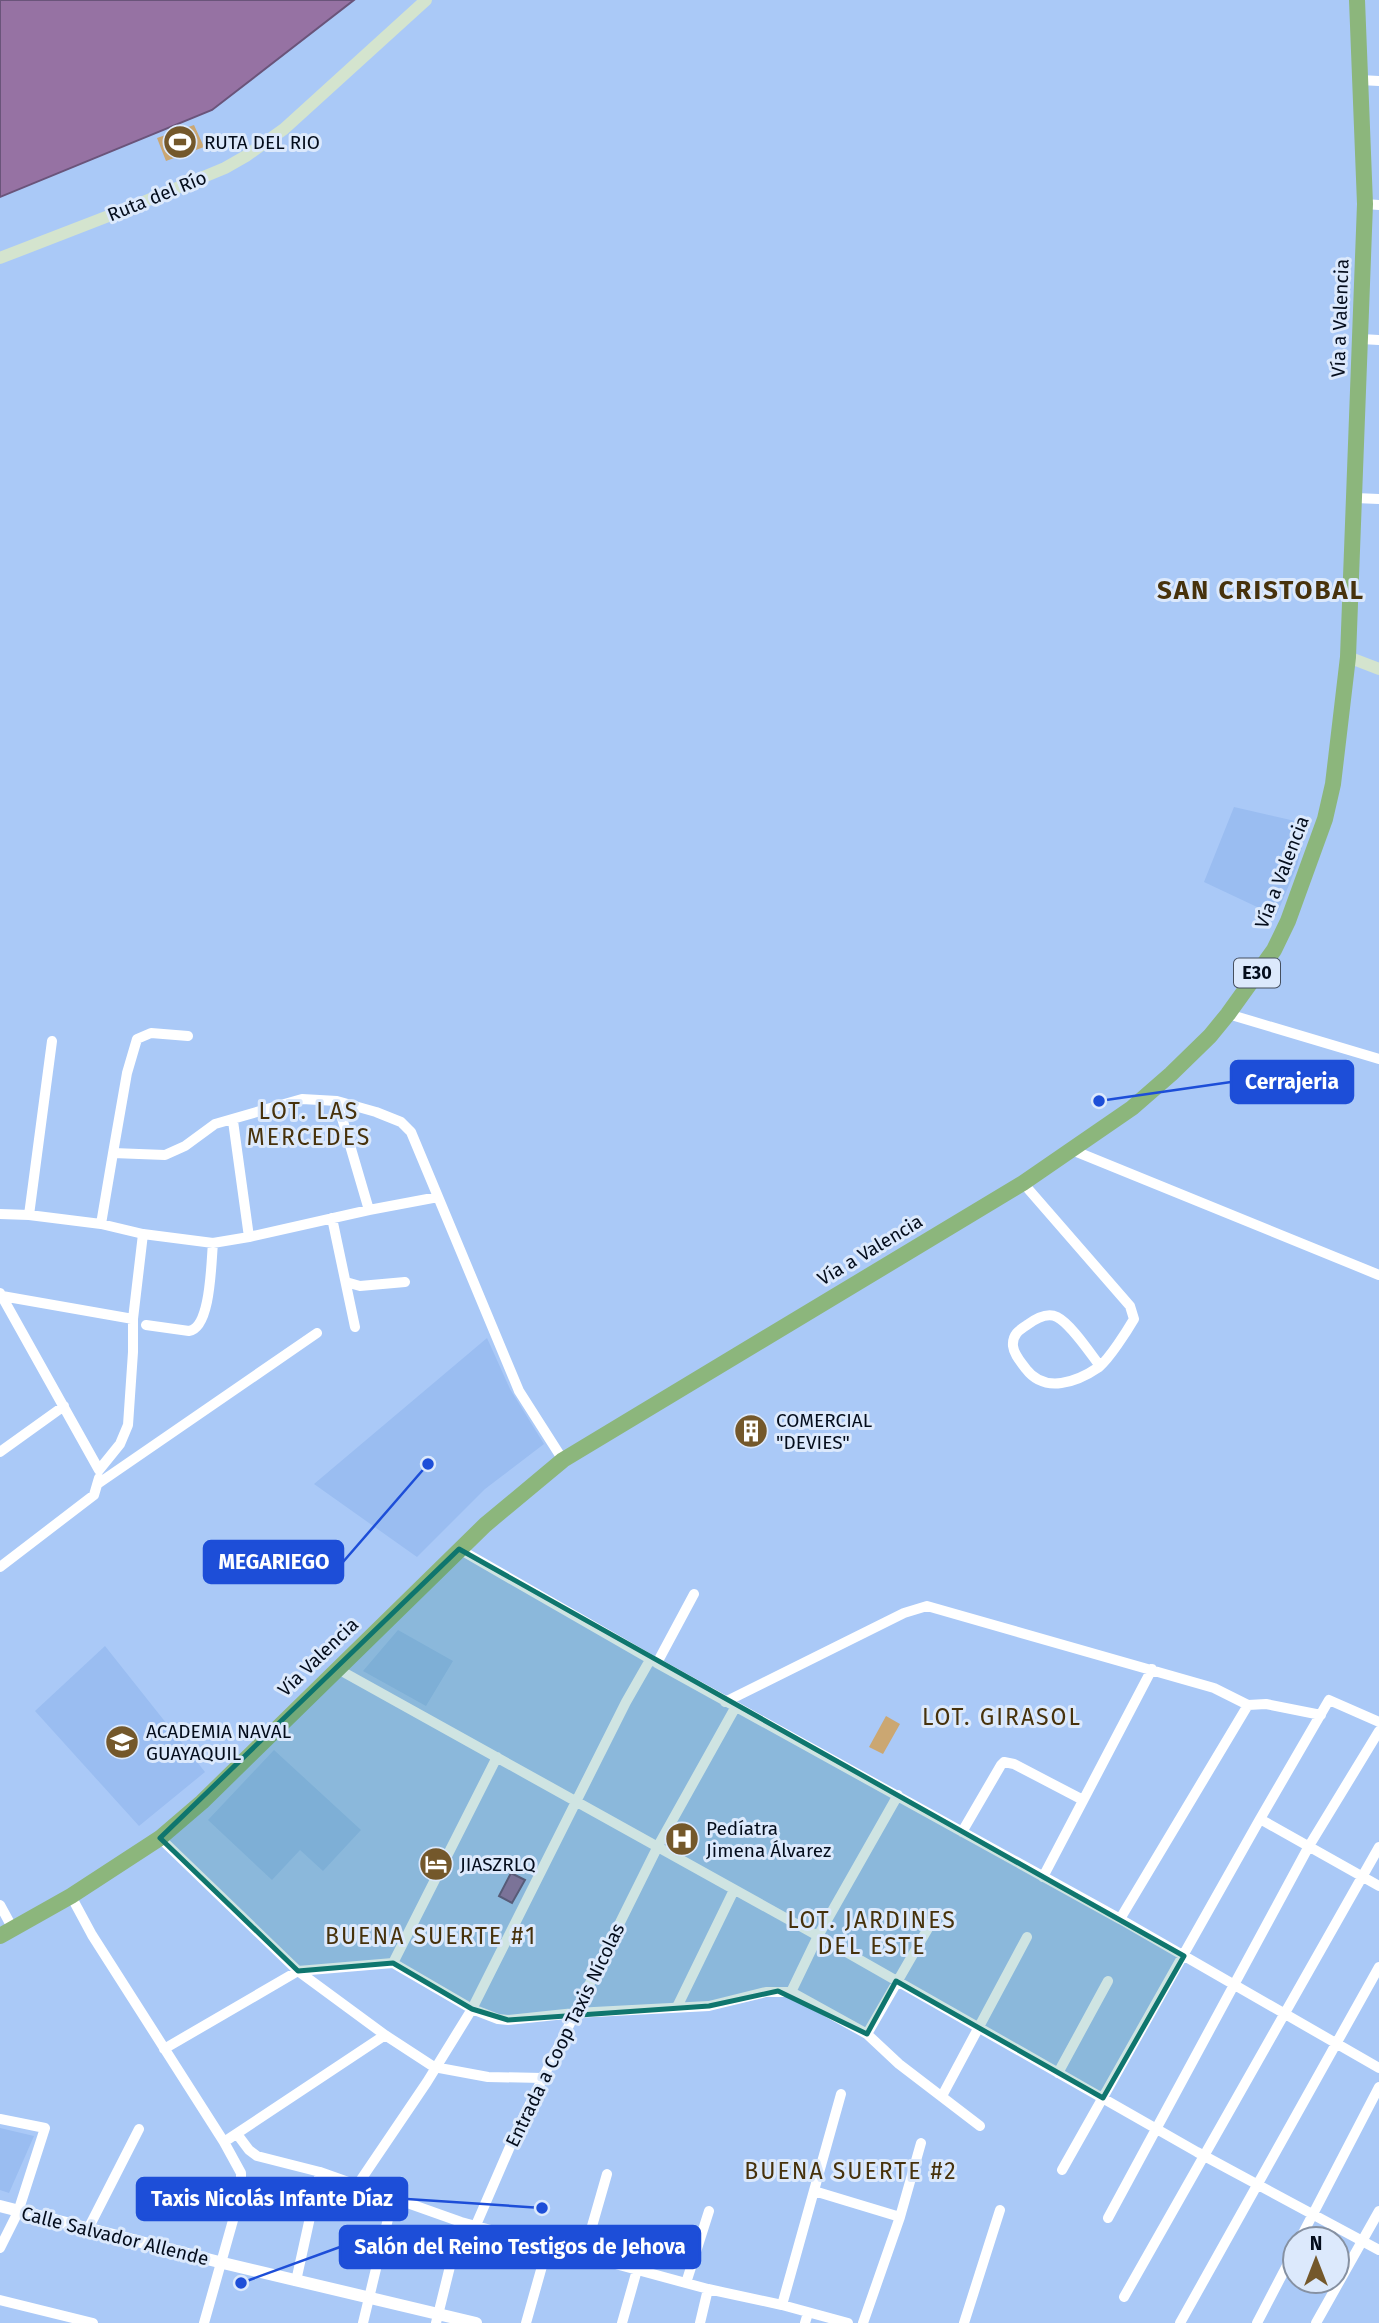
<svg xmlns="http://www.w3.org/2000/svg" width="1379" height="2323" font-family="'Fira Sans',sans-serif">
  <style>
    .built { fill: #9abdf1 }
    .green { fill: #cba772 }
    .water { fill: #9672a3; stroke: #6a547a; stroke-width: 2 }
    .lines { fill: none; stroke-linecap: round; stroke-linejoin: round }
    .minor { stroke: #fff; stroke-width: 10 }
    .tertiary { stroke: #fff; stroke-width: 12 }
    .secondary { stroke: #d4e4ce; stroke-width: 12 }
    .trunk { stroke: #8cb67c; stroke-width: 16 }
    .marked { fill: #0f766e; fill-opacity: 0.2; stroke: #0f766e; stroke-width: 5; stroke-linejoin: round }
    .labels { text-anchor: middle; dominant-baseline: central; stroke-width: 6; stroke-linejoin: round; paint-order: stroke }
    .shield { fill: #dce9fc; stroke: #454f5f; stroke-width: 2 }
    .shield-label { font-size: 18px; font-weight: bold; fill: #040d1c }
    .poi-label { font-size: 19px; fill: #040d1c; stroke: #dce9fc; text-anchor: start }
    .street-label { font-size: 19px; fill: #040d1c; stroke: #dce9fc }
    .quarter-label { font-size: 23px; letter-spacing: 2px; fill: #47320c; stroke: #dce9fc }
    .district-label { font-size: 26px; font-weight: bold; letter-spacing: 2px; fill: #47320c; stroke: #dce9fc }
    .leader { fill: none; stroke: #1d4ed8; stroke-width: 2.5 }
    .callout-dot { fill: #1d4ed8; stroke: #dce9fc; stroke-width: 2.5 }
    .callout { fill: #1d4ed8; stroke: #1d4ed8; stroke-width: 2.5 }
    .callout-label { font-size: 21px; text-anchor: middle; font-weight: bold; fill: #fff }
  </style>
  <rect width="100%" height="100%" fill="#aac9f7"/>
  <!-- built -->
  <path class="built" d="M1234,807L1308,824L1297,866L1276,916L1204,882Z
    M487,1338L510,1389L544,1444L485,1489L417,1557L314,1484Z
    M398,1630L453,1661L426,1706L363,1671Z
    M105,1646L205,1772L139,1826L35,1711Z
    M274,1750L361,1830L323,1871L300,1850L272,1880L208,1820Z
    M0,2128L34,2136L9,2193L0,2190Z"/>
  <!-- green -->
  <path class="green" d="M194,125L204,147L166,161L157,138Z
    M886,1716L900,1724L883,1754L869,1747Z"/>
  <!-- water -->
  <path class="water" d="M0,0H354L212,110L0,197Z
    M511,1873L525,1880L512,1903L499,1896Z"/>
  <g class="lines">
    <!-- minor -->
    <path class="minor" d="M1360,80L1379,81
      M1365,204L1379,205
      M1361,339L1379,340
      M1355,498L1379,499
      M1228,1014L1379,1059
      M188,1036L151,1033L137,1039L127,1073L113,1153L165,1155L185,1146L215,1124L302,1099L337,1101L376,1112L401,1122L411,1132L519,1391L563,1460
      M337,1101L369,1210L438,1197
      M233,1121L249,1237L369,1210
      M1072,1150L1379,1275
      M1023,1183L1130,1306L1134,1319C1127,1331 1109,1359 1099,1367C1077,1382 1045,1394 1026,1369C1021,1362 1014,1355 1013,1346C1012,1335 1019,1330 1027,1325C1035,1319 1047,1312 1057,1317C1071,1324 1090,1353 1100,1366
      M0,1214L29,1215L101,1224L143,1234L213,1243L249,1237
      M29,1215L52,1041
      M332,1218L355,1327
      M101,1224L113,1153
      M346,1282L360,1286L405,1282
      M0,1293L99,1470L120,1444L128,1425L133,1352V1319L143,1234
      M2,1296L133,1319
      M146,1325L189,1331C211,1328 211,1263 213,1243
      M0,1452L64,1406
      M99,1483L317,1333
      M459,1549L657,1663L694,1594
      M0,1567L94,1495L99,1478
      M657,1663L1120,1919L1248,1705
      M336,1668L818,1936L1197,2152L1379,2250
      M725,1702L904,1613L927,1606L1214,1688L1248,1705L1266,1704L1321,1715
      M1260,1819L1329,1700L1379,1722
      M962,1832L1001,1765L1004,1762L1014,1764L1083,1800
      M160,1838L298,1971L164,2049
      M1043,1877L1152,1669
      M71,1896L92,1935L224,2142L241,2173V2192L204,2323
      M0,1905L13,1929
      M934,1918L867,2034L899,2064L980,2126
      M1120,1919L1379,2068
      M393,1963L497,1757
      M298,1971L393,1963L472,2009L498,2019L508,2020L575,2013L709,2006L766,1992H791L867,2034
      M298,1971L385,2035L434,2067L488,2077L543,2078
      M791,1992L818,1936L898,1795
      M677,2007L734,1890
      M1058,2073L1108,1981
      M942,2096L1027,1937
      M0,2119L45,2128L18,2212L0,2248
      M237,2134L249,2150L257,2156L320,2172L461,2222L708,2289L782,2305L848,2323
      M224,2142L385,2035
      M1062,2170L1260,1819L1379,1886
      M358,2184L427,2082L472,2009L626,1702L650,1660
      M814,2191L900,2217L921,2143
      M1108,2218L1309,1846L1379,1731
      M476,2225L518,2128L658,1846L735,1708
      M88,2229L139,2129
      M1300,2239L1379,2087
      M584,2254L607,2174
      M296,2281L320,2172
      M686,2283L709,2211
      M1124,2297L1379,1847
      M0,2300L93,2323
      M782,2305L841,2094
      M363,2323L393,2198
      M436,2323L461,2222
      M526,2323L548,2245
      M622,2323L637,2270
      M700,2323L708,2289
      M805,2323L808,2313
      M863,2323L900,2217
      M964,2323L1000,2210
      M1180,2323L1379,1967
      M1257,2323L1295,2250
      M1316,2323L1379,2211"/>
    <!-- tertiary -->
    <path class="tertiary" d="M0,2206L223,2263L476,2323"/>
    <!-- secondary -->
    <path class="secondary" d="M0,258L124,210L225,168L246,156L284,129L426,0
      M1348,657L1379,669"/>
    <!-- trunk -->
    <path class="trunk" d="M0,1936L71,1896L160,1838L202,1802L485,1525L563,1460L1023,1183L1132,1108L1171,1074L1210,1036L1228,1014L1274,950L1288,921L1325,819L1333,784L1348,657L1365,204L1357,0"/>
  </g>
  <!-- marked area -->
  <path class="marked" d="M459,1549L1184,1956L1103,2098L896,1981L867,2034L778,1991L709,2006L508,2020L472,2009L393,1963L298,1971L160,1838Z"/>
  <!-- icons -->
  <defs>
    <g id="stadium-disc" transform="scale(1.75)"><circle r="9.5" fill="#74582b" stroke="#dce9fc"/><path d="M0-5a6.5 5 0 1 0 0 10a6.5 5 0 1 0 0-10ZM-3.5-1.8h7v3.6h-7Z" fill="#fff"/></g>
    <g id="building-disc" transform="scale(1.75)"><circle r="9.5" fill="#74582b" stroke="#dce9fc"/><path d="M-4-6H4V6H1V3H-1V6H-4ZM-2.5-4.3h1.7v1.8h-1.7ZM.8-4.3h1.7v1.8H.8ZM-2.5-1h1.7V.8h-1.7ZM.8-1h1.7V.8H.8Z" fill="#fff"/></g>
    <g id="university-disc" transform="scale(1.75)"><circle r="9.5" fill="#74582b" stroke="#dce9fc"/><path d="M0-5L7-2L0 1L-7-2ZM-4 1L0 2.5L4 1V4Q0 6-4 4Z" fill="#fff"/></g>
    <g id="hospital-disc" transform="scale(1.75)"><circle r="9.5" fill="#74582b" stroke="#dce9fc"/><path d="M-5-5h3v3.5h4V-5h3V5h-3V1.5h-4V5h-3Z" fill="#fff"/></g>
    <g id="hotel-disc" transform="scale(1.75)"><circle r="9.5" fill="#74582b" stroke="#dce9fc"/><path d="M-6-4.5h1.5V1H6V5H4.5V3h-9V5H-6ZM-4 0a1.8 1.8 0 1 1 3.6 0ZM.5 0V-2.5h3Q6-2.5 6 0Z" fill="#fff"/></g>
  </defs>
  <g fill-rule="evenodd">
    <use href="#stadium-disc" x="180" y="142"/>
    <use href="#building-disc" x="751" y="1431"/>
    <use href="#university-disc" x="122" y="1742"/>
    <use href="#hospital-disc" x="682" y="1839"/>
    <use href="#hotel-disc" x="436" y="1864"/>
  </g>
  <g class="labels">
    <!-- shield labels -->
    <rect class="shield" x="1234" y="958.5" width="46" height="29" rx="5"/>
    <g class="shield-label">
      <text x="1257" y="973">E30</text>
    </g>
    <!-- poi labels -->
    <g class="poi-label">
      <text x="204" y="142">RUTA DEL RIO</text>
      <text x="776" y="1420">COMERCIAL<tspan x="776" dy="22">"DEVIES"</tspan></text>
      <text x="146" y="1731">ACADEMIA NAVAL<tspan x="146" dy="22">GUAYAQUIL</tspan></text>
      <text x="706" y="1828">Pedíatra<tspan x="706" dy="22">Jimena Álvarez</tspan></text>
      <text x="460" y="1864">JIASZRLQ</text>
    </g>
    <!-- street labels -->
    <g class="street-label">
      <text transform="translate(157 196) rotate(-22)">Ruta del Río</text>
      <text transform="translate(1340 318) rotate(-88)">Vía a Valencia</text>
      <text transform="translate(1282 872) rotate(-69)">Vía a Valencia</text>
      <text transform="translate(870 1250) rotate(-31)">Vía a Valencia</text>
      <text transform="translate(318 1657) rotate(-44)">Vía Valencia</text>
      <text transform="translate(565 2035) rotate(-64)">Entrada a Coop Taxis Nícolas</text>
      <text transform="translate(115 2236) rotate(14)">Calle Salvador Allende</text>
    </g>
    <!-- quarter labels -->
    <g class="quarter-label">
      <text x="309" y="1111">LOT. LAS<tspan x="309" dy="26">MERCEDES</tspan></text>
      <text x="1002" y="1717">LOT. GIRASOL</text>
      <text x="872" y="1920">LOT. JARDINES<tspan x="872" dy="26">DEL ESTE</tspan></text>
      <text x="431" y="1936">BUENA SUERTE #1</text>
      <text x="851" y="2171">BUENA SUERTE #2</text>
    </g>
    <!-- district labels -->
    <g class="district-label">
      <text x="1261" y="590">SAN CRISTOBAL</text>
    </g>
  </g>
  <!-- callouts -->
  <path class="leader" d="M1099 1101L1231 1082M428 1464L343 1562M542 2208L407 2199M241 2283L340 2247"/>
  <g class="callout-dot">
    <circle cx="1099" cy="1101" r="7"/>
    <circle cx="428" cy="1464" r="7"/>
    <circle cx="542" cy="2208" r="7"/>
    <circle cx="241" cy="2283" r="7"/>
  </g>
  <g class="callout">
    <rect x="1231" y="1061" width="122" height="42" rx="7"/>
    <rect x="204" y="1541" width="139" height="42" rx="7"/>
    <rect x="137" y="2178" width="270" height="42" rx="7"/>
    <rect x="340" y="2226" width="360" height="42" rx="7"/>
  </g>
  <g class="callout-label">
    <text x="1292" y="1089">Cerrajeria</text>
    <text x="274" y="1569">MEGARIEGO</text>
    <text x="272" y="2206">Taxis Nicolás Infante Díaz</text>
    <text x="520" y="2254">Salón del Reino Testigos de Jehova</text>
  </g>
  <!-- north arrow -->
  <g transform="translate(1316 2260)"><circle r="33" fill="#dce9fc" stroke="#8691a2" stroke-width="2"/>
  <path d="M0-5L12 26L0 18L-12 26Z" fill="#74582b"/>
  <text y="-10" font-size="19" font-weight="bold" text-anchor="middle" fill="#040d1c">N</text>
  </g>
</svg>
